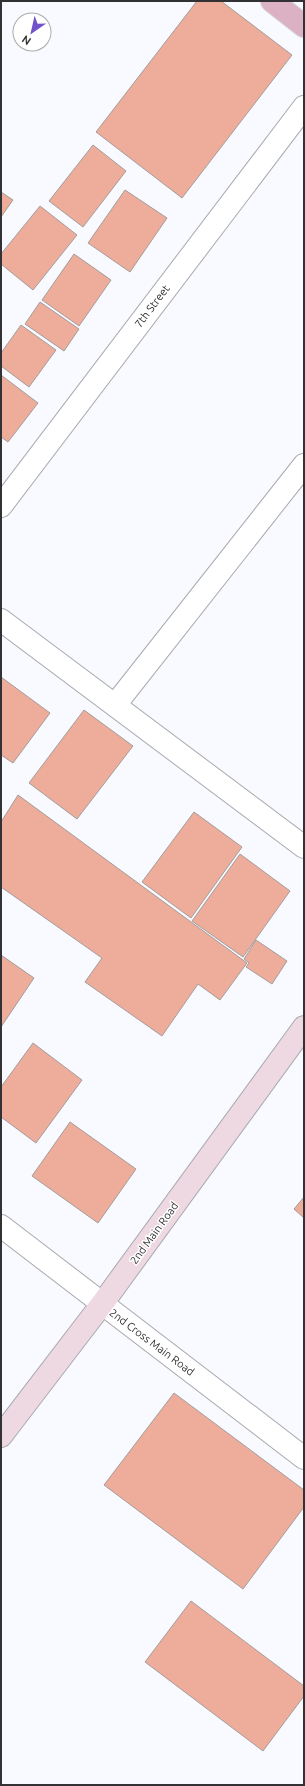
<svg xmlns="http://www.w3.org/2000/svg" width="305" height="1786" font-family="Ubuntu,sans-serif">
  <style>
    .building { fill: #eeac9b; stroke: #a39d9b }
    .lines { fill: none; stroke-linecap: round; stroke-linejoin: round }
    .street-casing { stroke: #a9aaaf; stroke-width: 24 }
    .secondary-casing { stroke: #a9aaaf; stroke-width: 24 }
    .primary-casing { stroke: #d6d6d6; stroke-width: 24 }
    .street { stroke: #fff; stroke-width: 22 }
    .secondary { stroke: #eed8e1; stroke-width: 22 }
    .primary { stroke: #dcb1c3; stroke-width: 22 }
    .labels { text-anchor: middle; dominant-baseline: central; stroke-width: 3; stroke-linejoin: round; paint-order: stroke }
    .street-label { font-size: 11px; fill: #323234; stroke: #fff }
  </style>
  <rect width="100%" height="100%" fill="#f9faff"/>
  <!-- building -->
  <path class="building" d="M197,1H221L292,55L182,198L96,132Z
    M93,145L126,171L83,227L49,201Z
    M125,190L167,218L130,272L88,243Z
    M1,192L13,200L1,217Z
    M40,206L77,235L33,290L1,264V254Z
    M74,254L111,280L79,326L42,300Z
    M40,302L79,329L64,351L25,324Z
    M21,325L56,350L29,387L1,366V353Z
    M1,375L38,403L8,442L1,437Z
    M1,677L50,713L13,763L1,755Z
    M84,710L133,746L77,819L29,783Z
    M18,795L247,963L220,1000L198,984L162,1036L85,982L102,958L1,887V822Z
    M194,812L242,847L191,918L142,882Z
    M240,854L290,891L243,957L192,921Z
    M256,940L287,961L272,984L246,967L249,963L244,959Z
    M1,955L34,978L1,1027Z
    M33,1043L82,1080L36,1143L1,1117V1087Z
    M70,1122L136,1169L98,1223L32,1176Z
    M304,1197V1218L294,1209Z
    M174,1393L304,1490V1507L243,1589L104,1485Z
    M191,1601L304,1686V1696L263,1751L145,1662Z"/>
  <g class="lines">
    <!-- street casing -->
    <g class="street-casing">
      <path id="street" d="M1,506L304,107
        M1,620L304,847
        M115,705L304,465
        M1,1226L304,1458"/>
    </g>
    <!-- secondary casing -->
    <g class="secondary-casing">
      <path id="secondary" d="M1,1436L102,1304L304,1027"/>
    </g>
    <!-- primary casing -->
    <g class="primary-casing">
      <path id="primary" d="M272,1L304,26"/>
    </g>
    <!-- street -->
    <use href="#street" class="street"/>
    <!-- secondary -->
    <use href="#secondary" class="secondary"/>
    <!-- primary -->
    <use href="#primary" class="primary"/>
  </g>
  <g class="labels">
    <!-- street labels -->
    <g class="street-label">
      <text transform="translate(152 306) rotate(-53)">7th Street</text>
      <text transform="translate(154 1233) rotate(-54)">2nd Main Road</text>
      <text transform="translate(152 1342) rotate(37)">2nd Cross Main Road</text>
    </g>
  </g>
  <!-- border -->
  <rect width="305" height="1786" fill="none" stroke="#323234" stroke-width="4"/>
  <!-- north arrow -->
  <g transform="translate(32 32) rotate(214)"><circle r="19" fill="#ffffff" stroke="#adadae"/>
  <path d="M0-3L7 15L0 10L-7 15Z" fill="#7152cc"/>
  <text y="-6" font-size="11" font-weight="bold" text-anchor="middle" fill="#323234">N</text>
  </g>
</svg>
